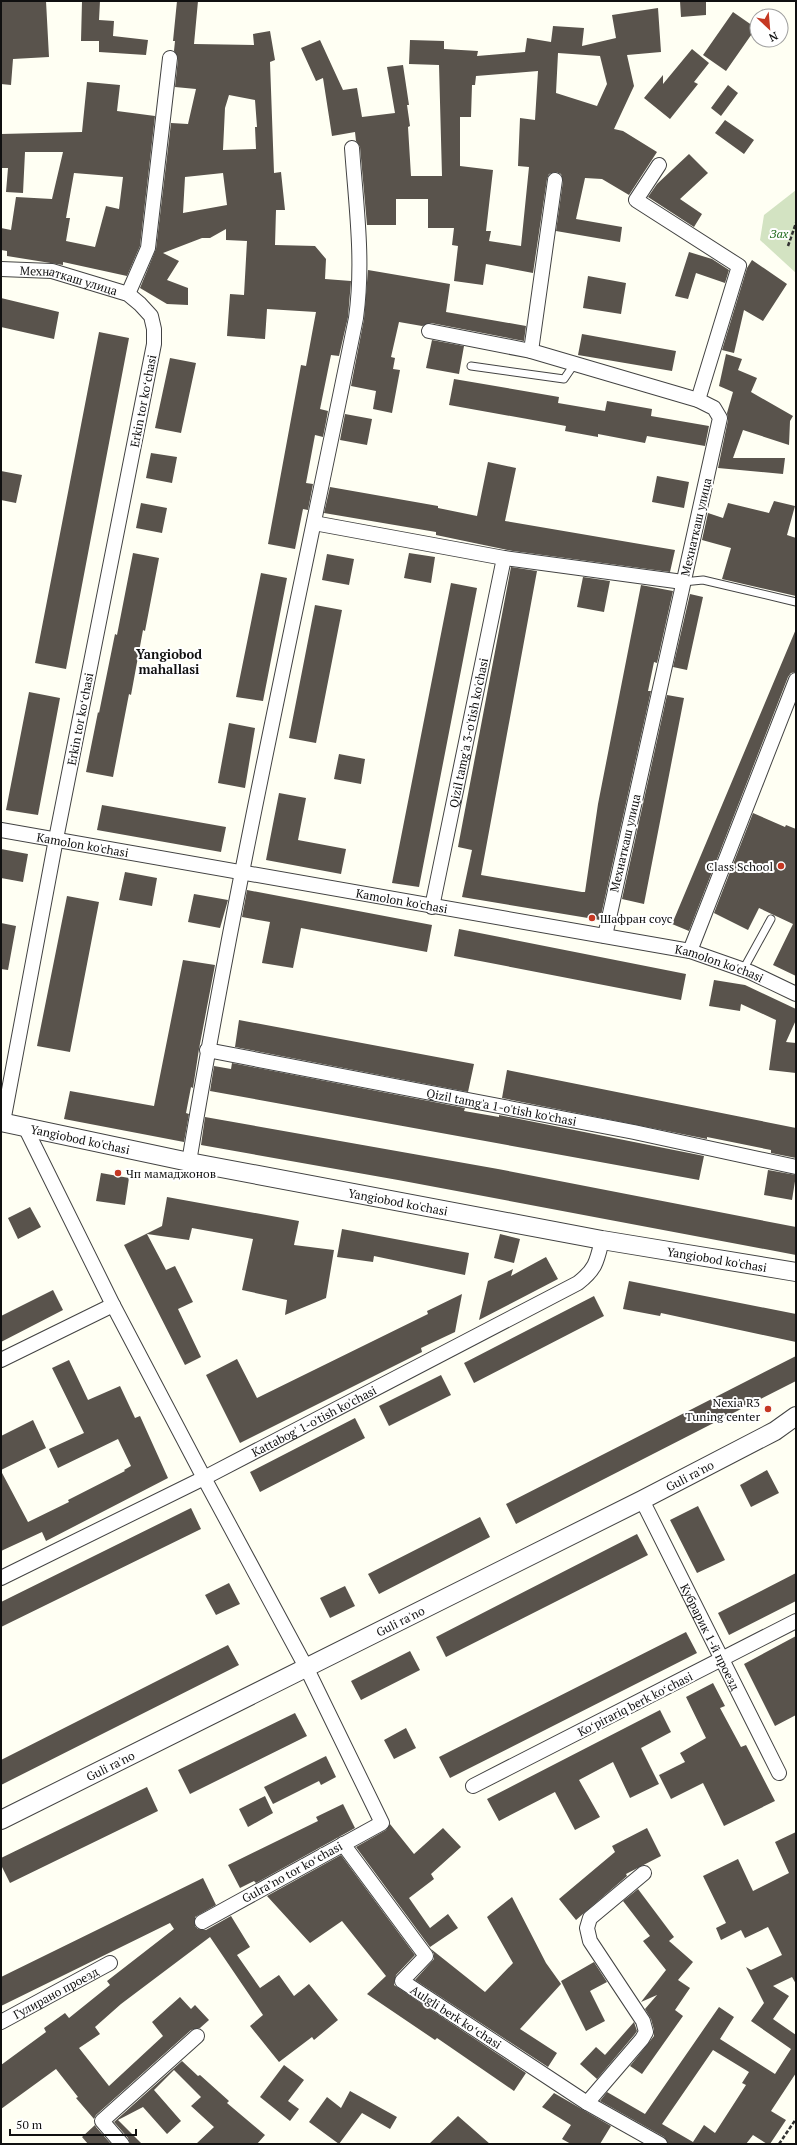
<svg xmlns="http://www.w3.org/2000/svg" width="797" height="2145" font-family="'PT Serif',serif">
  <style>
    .cemetery { fill: #d3e3c2 }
    .building { fill: #59534c; fill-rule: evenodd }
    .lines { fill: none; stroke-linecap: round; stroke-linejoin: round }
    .service-casing { stroke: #434343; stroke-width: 9 }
    .minor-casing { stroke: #434343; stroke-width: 16 }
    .tertiary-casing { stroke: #434343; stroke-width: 20 }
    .path { stroke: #323232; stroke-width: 2.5; stroke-dasharray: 4 2; stroke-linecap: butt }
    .service { stroke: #fff; stroke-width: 7 }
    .minor { stroke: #fff; stroke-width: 14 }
    .tertiary { stroke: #fff; stroke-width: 18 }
    .poi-dot { fill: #c53823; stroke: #fff; stroke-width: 1.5 }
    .labels { text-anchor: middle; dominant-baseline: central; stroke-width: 4; stroke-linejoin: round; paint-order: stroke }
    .park-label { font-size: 12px; font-style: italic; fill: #206b1d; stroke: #fff }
    .street-label { font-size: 12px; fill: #101010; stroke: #fff }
    .poi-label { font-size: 12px; fill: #101010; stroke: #fff; text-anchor: end }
    .neighbourhood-label { font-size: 13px; font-weight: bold; fill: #101010; stroke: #fff }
  </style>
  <rect width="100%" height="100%" fill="#fffff3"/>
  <!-- cemetery -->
  <path class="cemetery" d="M796,190V273L760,240L764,215Z"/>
  <!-- building -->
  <path class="building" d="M1,1H46L49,57L13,59L11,85L1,84Z
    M82,1H100L99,20L114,21L113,36L148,40L146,55L99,52V41H81Z
    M177,1H198L194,44L254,45L253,34L270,31L275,60L270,62L274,173L281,172L285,210H276L275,245L315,246L326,259L325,279L351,281L348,317L339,356L331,355L320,409L328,411L326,422L323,437L315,435L306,483L313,484L308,510L303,509L295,549L268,544L301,365L306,366L316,312L267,309L265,339L227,336L230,294L244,295L247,241L226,240V229L210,238H202L163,253L179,261L167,280L188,288V305L167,304L140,288L156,249L171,123L188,124L196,89L175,87L178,59L174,51L175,41H173ZM229,95L255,100L257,127H255L256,149L223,150L225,108ZM223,173L227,205L183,213L185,177Z
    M680,1H706V15L681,17Z
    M658,8L661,52L627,55L634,86L614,129L623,131L657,152L629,195L602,179L585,178L576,219L622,227L620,242L556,231L563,181L561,174L556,172L549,174L547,179L533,273L486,264L483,285L454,281L458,246L452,245L454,228H428V199H396V225H367L360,147L356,141L355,132L332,136L323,78L316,81L301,48L320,40L343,90L357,88L362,117L395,113L387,67L403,65L409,105H407L410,126L408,127L411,176H442L439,65L409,64L410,40L444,41V49L478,51L477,56L525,52L527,38L551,42L553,26L584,28L582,46L616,38L612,15ZM558,53L600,56L607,84L597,106L556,93ZM538,71L535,120L520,118L518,166L529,167L521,246L489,241L491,231H486L493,170L460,166V117H471L472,85H475L476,76Z
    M733,12L756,28L726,71L703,55Z
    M692,49L709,63L694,82L698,84L670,119L644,98L663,75V84Z
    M87,82L120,85L117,111L155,116L140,246L127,276L63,262V265L7,256V251L1,250V228L11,230L16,197L52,199L63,152H25L23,193L6,192L8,168H1V134L82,132ZM74,173L123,177L119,209L106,206L95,247L66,241L70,218H66Z
    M728,85L738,93L721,116L711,108Z
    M725,120L754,140L744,154L715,133Z
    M689,154L708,173L680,199L702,214L694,227L648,197L657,184Z
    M689,252L712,259L729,270L725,283L696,273L688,299L675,296Z
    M752,260L787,284L763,321L744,310L734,353L722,350L747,268Z
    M368,270L450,284L446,312L526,326L524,341L431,323L422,326L399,322L391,357L395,358L393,369L400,370L392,413L373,409L376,391L351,386L364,319Z
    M588,276L626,283L621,314L583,308Z
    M1,298L59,312L54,339L1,327Z
    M99,332L129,338L66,669L35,663Z
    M582,334L676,351L672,371L578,355Z
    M432,340L464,346L459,374L426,368Z
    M726,354L742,359L738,370L757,378L751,392L793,416L790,421L789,445L743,430L733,458H785L783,474L718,468L728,420L727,413L733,392L719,386Z
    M170,358L196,363L181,433L155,428Z
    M454,379L559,397L558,403L605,411L607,401L652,409L651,416L709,426L705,446L647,436L645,443L598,434V437L565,431L566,426L449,405Z
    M345,414L372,419L367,445L340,440Z
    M151,453L177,457L172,483L146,478Z
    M488,462L516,468L505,521L675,550L670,572L513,551L436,535V532L324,513L330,487L438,506V508L477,516Z
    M1,471L22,475L16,503L1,500Z
    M657,476L689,482L684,508L652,502Z
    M774,501L795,506L787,535L796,538V596L722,579L731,548L702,540L708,513L723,518L728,503L769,513Z
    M141,503L167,508L162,533L136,528Z
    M133,553L159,558L145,631L143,630L131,695L129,694L113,777L86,772L98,712L99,713L115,634L117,635Z
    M409,553L435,557L431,583L404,578Z
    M327,554L354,559L349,585L322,580Z
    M511,567L537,571L481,875L582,892H585L598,804L641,585L673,591L657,663L654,662L648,691H651L600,920L462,897L472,850L458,847Z
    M261,573L287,578L263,701L236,697Z
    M583,577L610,581L604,612L577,607Z
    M451,583L477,588L419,887L392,883Z
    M690,594L703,597L687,670L673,667Z
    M315,605L342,610L316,743L289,738Z
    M796,629V672L791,673L788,677L689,931L672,924Z
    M29,692L60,698L38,815L6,810Z
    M667,695L684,698L644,904L622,899Z
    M229,723L255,728L245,788L218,783Z
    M339,754L365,759L361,784L334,779Z
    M279,793L306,798L298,840L346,849L341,874L266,860Z
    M102,805L226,827L221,852L97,830Z
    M753,813L785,827L786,825L796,829V976L773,965L793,924L759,908L748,930L714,913Z
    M1,849L28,854L23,882L1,878Z
    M125,872L157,878L152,906L119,900Z
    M247,890L432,925L427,952L301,928L293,968L262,963L270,922L242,917Z
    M194,894L228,900L220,928L188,922Z
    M67,896L99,902L70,1052L37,1046Z
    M1,923L16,926L8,970L1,969Z
    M459,929L686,974L681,1000L454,956Z
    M183,960L215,965L199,1049L193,1088L191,1087L186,1113L189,1114L184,1142L64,1119L70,1091L154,1106Z
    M714,980L745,985L796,1009V1020L786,1042L796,1043V1073L769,1070L776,1020L741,1004L740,1011L709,1006Z
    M239,1020L474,1064L468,1092L235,1047Z
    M232,1063L465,1108L464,1111L499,1117V1115L704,1156L699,1180L210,1091L214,1066L231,1069Z
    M507,1070L796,1128V1158L771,1153V1150L707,1137V1139L502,1098Z
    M205,1117L498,1169L796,1227V1255L398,1180L201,1145Z
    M768,1170L796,1175L792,1200L764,1195Z
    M101,1173L129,1178L125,1205L96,1201Z
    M167,1197L299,1221L294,1245L334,1250L326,1298L285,1315L287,1300L242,1290L253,1239L192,1228L189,1240L147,1234L166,1270L175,1266L193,1302L178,1309L201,1357L185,1365L124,1245L162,1226Z
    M30,1207L41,1227L18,1239L8,1218Z
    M342,1229L469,1253L465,1275L374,1256L373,1262L337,1257Z
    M500,1234L520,1239L514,1263L494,1258Z
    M546,1257L558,1279L479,1320L488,1281L513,1269L511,1276Z
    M629,1281L796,1314V1342L661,1313L660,1316L623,1309Z
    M53,1290L63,1310L1,1342V1316Z
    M462,1294L455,1332L421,1348L422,1352L240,1443L206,1375L237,1359L257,1398L428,1314L427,1311Z
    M594,1296L604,1316L474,1383L464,1363Z
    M796,1356V1381L516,1524L506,1504Z
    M69,1360L88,1400L120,1386L135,1418L140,1416L168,1478L46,1541L42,1532L1,1551V1471L28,1522L69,1502L68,1500L125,1471L124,1470L131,1466L118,1439L58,1468L49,1449L84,1433L52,1368Z
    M441,1375L451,1395L389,1426L379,1406Z
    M355,1418L365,1438L260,1492L250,1472Z
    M33,1420L46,1448L1,1470V1436Z
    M767,1470L779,1493L751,1507L740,1485Z
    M698,1506L725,1560L697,1573L670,1520Z
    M191,1508L201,1529L1,1627V1602Z
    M480,1517L490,1537L379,1594L368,1574Z
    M637,1534L648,1555L446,1657L436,1637Z
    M796,1573V1601L729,1635L718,1613Z
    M229,1583L240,1604L216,1615L205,1595Z
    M345,1586L355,1606L330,1618L320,1598Z
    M686,1632L697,1653L450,1778L439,1757Z
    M796,1636V1715L775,1726L744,1664Z
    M228,1645L239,1665L1,1785V1760Z
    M410,1651L420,1670L361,1700L351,1681Z
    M713,1683L725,1706L720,1708L741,1747L746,1745L775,1801L724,1826L703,1783L671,1799L659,1775L685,1762L680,1753L706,1738L686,1697Z
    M660,1710L671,1732L641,1748L659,1784L630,1798L613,1762L579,1780L600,1817L575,1830L555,1792L499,1821L487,1799Z
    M295,1713L307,1736L190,1794L178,1770Z
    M406,1728L416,1748L394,1759L384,1740Z
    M326,1756L336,1777L321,1785L319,1781L273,1804L264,1787Z
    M147,1787L158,1811L10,1883L1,1865V1858Z
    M265,1796L273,1813L248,1827L239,1809Z
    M343,1804L355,1828L256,1883L254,1881L240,1888L228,1865L318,1821L316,1817Z
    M390,1824L414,1854L443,1828L461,1847L431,1874L434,1879L409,1898L430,1928L448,1914L458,1928L430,1947L356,1847L386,1830Z
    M647,1828L661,1856L626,1874L627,1876L576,1920L559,1899L615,1852L612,1846Z
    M796,1832V1984L792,1977L773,1986L789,1996L773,2019L796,2035V2073L771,2111L786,2120L770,2144H767L753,2135L746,2144H668L664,2137L600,2101L607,2092L645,2114L719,2007L734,2017L720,2039L775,2074L791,2049L751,2021L764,2003L746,1967L751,1970L782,1955L768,1927L745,1938L741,1930L721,1940L716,1928L726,1923L703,1876L738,1859L753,1891L789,1873L775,1842ZM713,2050L749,2072L742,2083L746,2085L715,2133L704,2125L693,2142L662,2124Z
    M341,1855L415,1955L396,1975L394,1985L526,2073L514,2091L437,2038L435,2040L367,1994L386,1976L342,1921L310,1943L267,1896Z
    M203,1878L216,1905L195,1917V1926L198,1929L206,1930L231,1916L250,1947L237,1955L260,1988L279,1975L294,1996L309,1984L338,2020L314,2040L312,2037L279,2062L250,2026L263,2015L210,1937L121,2004L95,2027L100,2034L79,2048L109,2086L163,2036L152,2022L180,1997L191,2009L195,2005L209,2020L200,2028L191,2030L96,2115L94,2119L76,2098L78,2097L56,2069L1,2109V2065L46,2032L44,2028L65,2013L69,2018L110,1985L107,1981L174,1929L170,1923L1,2006V1977Z
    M638,1889L674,1937L669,1941L693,1962L678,1980L690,1988L675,2010L683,2016L642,2074L630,2066L654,2036V2030L651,2019L645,2009L657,1995L641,2002L666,1970L643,1941L650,1936L623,1901Z
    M512,1897L546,1963L561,1984L520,2029L557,2053L548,2067L415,1980L434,1959V1954L431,1949L485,1992L513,1963L487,1917Z
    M594,1962L607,1982L590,1991L605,2021L586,2031L561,1981Z
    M634,2022L637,2031L635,2034L597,2079L580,2064L596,2047L605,2055Z
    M182,2061L198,2076L200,2075L229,2101L227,2103L265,2135L257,2144H196L214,2127L191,2106L201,2097L174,2070L154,2090L181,2121L167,2134L143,2107L118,2120L142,2144H130L128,2138L114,2122Z
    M284,2065L304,2080L288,2101L299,2109L290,2121L260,2097Z
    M350,2091L397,2117L390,2129L362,2113L339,2144L309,2122L327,2097L341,2108Z
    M554,2093L611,2126L600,2144H571L562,2139L571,2125L542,2107Z
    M458,2116L490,2144H429Z
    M95,2125L96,2127L111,2144H88L82,2137Z"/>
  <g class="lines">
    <!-- service casing -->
    <g class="service-casing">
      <path id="service" d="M471,366L564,379L575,363
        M683,582L703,580L796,602
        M743,970L771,919"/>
    </g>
    <!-- minor casing -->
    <g class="minor-casing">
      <g id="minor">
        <path d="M659,165L636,200L739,266L698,400"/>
        <path id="s1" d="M1,269L52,271L128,294L140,304L151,316L154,329V344L56,839L3,1122L1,1124"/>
        <path d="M128,294L148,248L170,58"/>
        <path d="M429,331L531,351L698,400L714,408L720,418L605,936"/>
        <path d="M531,351L555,180"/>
        <path d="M314,523L504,558L683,582"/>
        <path id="s2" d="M1,830L690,951L750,972L796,994"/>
        <path id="s3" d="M432,907L504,558"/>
        <path d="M690,951L796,680"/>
        <path id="s4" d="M207,1050L634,1132L796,1167"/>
        <path d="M25,1127L113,1305L204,1478L307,1669L382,1823L202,1922"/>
        <path d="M189,1162C236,879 299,599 356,318C364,261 356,205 352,148"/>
        <path d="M1,1360L113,1305"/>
        <path id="s5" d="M642,1500L779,1773"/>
        <path id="s6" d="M1,1578L204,1478L578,1283C596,1269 597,1261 602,1240"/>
        <path d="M473,1786L796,1621"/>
        <path d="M343,1844L426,1956L402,1981L587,2103L660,2144"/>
        <path id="s7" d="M1,2022L110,1963"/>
        <path d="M587,2103L642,2039L646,2032L643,2021L590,1941L587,1928L590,1918L644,1873"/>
        <path d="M122,2144L102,2121L197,2036"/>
      </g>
    </g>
    <!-- tertiary casing -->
    <g class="tertiary-casing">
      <g id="tertiary">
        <path id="s8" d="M1,1122L189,1162L602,1240L796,1272"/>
        <path id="s9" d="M1,1820L642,1500L775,1431L796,1416"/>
      </g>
    </g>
    <!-- path -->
    <path class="path" d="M788,246L796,223
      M779,2144L796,2119"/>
    <!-- service -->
    <use href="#service" class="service"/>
    <!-- minor -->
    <use href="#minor" class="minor"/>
    <!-- tertiary -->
    <use href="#tertiary" class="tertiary"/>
  </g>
  <!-- markers -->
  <g class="poi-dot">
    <circle cx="781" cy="866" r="4"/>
    <circle cx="592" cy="918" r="4"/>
    <circle cx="118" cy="1173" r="4"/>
    <circle cx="768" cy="1409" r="4"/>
  </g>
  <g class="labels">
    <!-- park labels -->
    <g class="park-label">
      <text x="779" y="233">Зах</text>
    </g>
    <!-- street labels -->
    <g class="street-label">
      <text stroke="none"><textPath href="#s1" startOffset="69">Мехнаткаш улица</textPath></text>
      <text transform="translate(143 401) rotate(-79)">Erkin tor koʻchasi</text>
      <text transform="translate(696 527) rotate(-77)">Мехнаткаш улица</text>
      <text transform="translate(80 719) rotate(-79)">Erkin tor koʻchasi</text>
      <text stroke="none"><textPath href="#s3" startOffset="178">Qizil tamg'a 3-o'tish ko'chasi</textPath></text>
      <text transform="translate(625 843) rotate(-77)">Мехнаткаш улица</text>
      <text stroke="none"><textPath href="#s2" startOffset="83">Kamolon ko'chasi</textPath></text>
      <text stroke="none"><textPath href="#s2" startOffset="407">Kamolon ko'chasi</textPath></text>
      <text stroke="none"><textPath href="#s2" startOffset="731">Kamolon ko'chasi</textPath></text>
      <text stroke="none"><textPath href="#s4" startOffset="300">Qizil tamg'a 1-o'tish ko'chasi</textPath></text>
      <text stroke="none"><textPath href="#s8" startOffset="81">Yangiobod ko'chasi</textPath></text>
      <text stroke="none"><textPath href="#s8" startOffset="405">Yangiobod ko'chasi</textPath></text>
      <text stroke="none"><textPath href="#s8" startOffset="729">Yangiobod ko'chasi</textPath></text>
      <text stroke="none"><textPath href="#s6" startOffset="350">Kattabog' 1-o'tish ko'chasi</textPath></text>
      <text stroke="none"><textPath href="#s9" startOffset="770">Guli ra'no</textPath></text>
      <text stroke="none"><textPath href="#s9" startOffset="446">Guli ra'no</textPath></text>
      <text stroke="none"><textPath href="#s5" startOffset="153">Кубрарик 1-й проезд</textPath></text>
      <text transform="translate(635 1704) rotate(-27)">Koʻpirariq berk koʻchasi</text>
      <text stroke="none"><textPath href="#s9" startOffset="122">Guli ra'no</textPath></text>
      <text transform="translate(292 1872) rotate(-29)">Gulraʼno tor koʻchasi</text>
      <text stroke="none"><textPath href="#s7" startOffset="62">Гулирано проезд</textPath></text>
      <text transform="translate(456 2017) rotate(33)">Aulgli berk koʻchasi</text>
    </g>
    <!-- poi labels -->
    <g class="poi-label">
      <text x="773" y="866">Class School</text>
      <text x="600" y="918" text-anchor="start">Шафран соус</text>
      <text x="126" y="1173" text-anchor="start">Чп мамаджонов</text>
      <text x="760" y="1402">Nexia R3<tspan x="760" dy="14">Tuning center</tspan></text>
    </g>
    <!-- neighbourhood labels -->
    <g class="neighbourhood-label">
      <text x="169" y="654">Yangiobod<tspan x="169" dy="15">mahallasi</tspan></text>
    </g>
  </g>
  <!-- border -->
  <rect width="797" height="2145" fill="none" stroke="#101010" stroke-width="4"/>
  <!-- north arrow -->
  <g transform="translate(769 28) rotate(154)"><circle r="19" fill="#ffffff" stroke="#9f9f9f"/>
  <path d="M0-3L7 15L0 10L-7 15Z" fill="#c53823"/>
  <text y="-6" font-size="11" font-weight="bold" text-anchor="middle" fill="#101010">N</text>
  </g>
  <!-- scale -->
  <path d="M10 2129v6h126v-6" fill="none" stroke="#101010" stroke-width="2"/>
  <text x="16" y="2129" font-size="12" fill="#101010" stroke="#ffffff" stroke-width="3" paint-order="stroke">50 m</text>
</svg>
